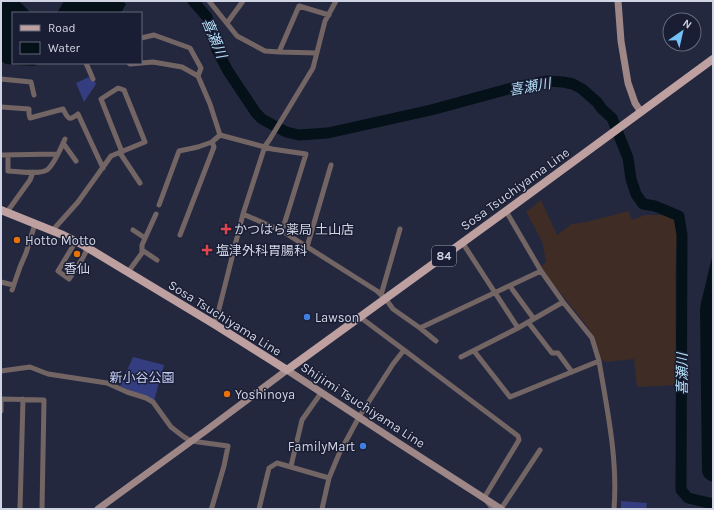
<svg xmlns="http://www.w3.org/2000/svg" width="714" height="510" font-family="Karla,'Noto Sans JP',sans-serif">
  <style>
    .commercial { fill: #3f2c25 }
    .green { fill: #343d80 }
    .water { fill: #051118 }
    .lines { fill: none; stroke-linecap: round; stroke-linejoin: round }
    .river { stroke: #051118; stroke-width: 11 }
    .street { stroke: #746565; stroke-width: 5 }
    .secondary { stroke: #9e8786; stroke-width: 7 }
    .primary { stroke: #bea0a0; stroke-width: 8 }
    .health-dot { fill: #e0444e; stroke: #1a1e34; stroke-width: 1.5 }
    .food-dot { fill: #e8710a; stroke: #1a1e34; stroke-width: 1.5 }
    .shop-dot { fill: #3f7fe0; stroke: #1a1e34; stroke-width: 1.5 }
    .labels { text-anchor: middle; dominant-baseline: central; stroke-width: 3; stroke-linejoin: round; paint-order: stroke }
    .shield { fill: #1a1e34; stroke: #9a9eae; stroke-width: 1 }
    .shield-label { font-size: 12px; font-weight: bold; fill: #d1d5e3 }
    .street-label { font-size: 13px; fill: #d1d5e3; stroke: #1a1e34 }
    .poi-label { font-size: 13px; fill: #d1d5e3; stroke: #1a1e34; text-anchor: start }
    .park-label { font-size: 13px; fill: #c3cdf6; stroke: #1a1e34 }
    .water-label { font-size: 14px; font-style: italic; fill: #b2dff8; stroke: #1a1e34 }
  </style>
  <rect width="100%" height="100%" fill="#23283f"/>
  <!-- commercial -->
  <path class="commercial" d="M541,200L557,235L573,223V224L586,222L629,211L632,220L645,215H663L673,218L678,226L675,272L676,385L637,387L634,359L606,362L601,359L594,339L587,326L543,271L541,266L546,262L542,241L526,212Z"/>
  <!-- green -->
  <path class="green" d="M89,77L91,81L94,80L96,84L84,102L76,83Z
    M133,357L164,365L154,401L120,386Z
    M621,501L647,503L646,509H621Z"/>
  <!-- water -->
  <path class="water" d="M1,1H19L31,13H13V63H39L34,66L6,64L1,61Z
    M64,1H122L126,4L121,13H57Z
    M713,253V482C707,480 704,478 702,472L700,309L701,303Z"/>
  <g class="lines">
    <!-- river -->
    <path class="river" d="M193,1L207,17L217,50L228,71L256,113L262,119L286,132L299,135L328,133L431,110L512,88L547,81L563,82L573,84L582,89L597,102L602,109L612,118L628,158L631,179L636,194L643,204L655,206L679,216L682,235L681,490L688,498L713,504"/>
    <!-- street -->
    <path class="street" d="M209,1L237,36L265,51L279,52L317,53
      M227,23L243,1
      M141,38L154,35L190,48L201,68L198,76
      M279,52L299,6L329,15
      M86,63L93,79
      M129,63L130,64L153,62L182,67L198,76L210,104L220,135L272,149L306,154L282,231
      M1,79L31,82L34,95
      M1,107L29,109V114L30,118L63,109C68,118 68,122 78,114L103,168
      M63,143L76,161
      M120,153L140,183
      M1,155L57,154
      M8,155V171C18,171 39,175 47,170C54,165 61,148 65,139
      M159,205L179,151L198,147L212,142L220,135
      M7,212L30,180L33,172
      M243,214L282,231L377,291L385,298L393,309L420,328L436,341
      M133,230L145,238
      M52,231L78,202L111,156L145,142L124,90L118,88L101,99L122,152
      M180,235L214,147L212,142
      M76,241L58,271L69,279L81,261L88,248
      M462,242L518,328
      M307,247L331,165
      M142,250L157,260
      M128,272L142,253V245L156,214
      M1,282L13,285
      M512,289L534,319
      M12,290L20,267L26,253L35,224
      M381,295L400,229
      M360,317L404,350
      M528,322L552,353H558L572,372
      M214,324L219,309L243,214L265,146L270,139L313,68L325,21L336,1
      M420,328L541,271
      M474,351L510,397L599,361L592,338L563,302L541,271L506,211
      M461,357L518,328L563,302
      M599,361C607,409 618,459 614,509
      M1,371L30,367L48,374L107,383L127,392L146,398L153,402L171,427L184,437L191,441L228,446L224,466L212,507L211,509
      M1,399L44,400L42,509
      M1,411V399
      M291,466L302,420L321,393
      M20,509L23,399
      M259,509L269,468L277,463L329,478
      M322,509L329,478L339,454L359,417L393,364L404,350L518,436L519,440L484,498L493,509
      M501,509L540,450"/>
    <!-- secondary -->
    <path class="secondary" d="M618,1L621,41L628,83L635,103L641,112
      M98,509L208,429L287,370L400,444L501,509"/>
    <!-- primary -->
    <path class="primary" d="M1,210L63,235L83,245L214,324L287,370L506,211L713,59"/>
  </g>
  <!-- markers -->
  <g class="health-dot">
    <path d="M224 223h4v4h4v4h-4v4h-4v-4h-4v-4h4z"/>
    <path d="M205 244h4v4h4v4h-4v4h-4v-4h-4v-4h4z"/>
  </g>
  <g class="food-dot">
    <circle cx="17" cy="240" r="4"/>
    <circle cx="77" cy="254" r="4"/>
    <circle cx="227" cy="394" r="4"/>
  </g>
  <g class="shop-dot">
    <circle cx="307" cy="317" r="4"/>
    <circle cx="363" cy="446" r="4"/>
  </g>
  <g class="labels">
    <!-- shield labels -->
    <rect class="shield" x="432" y="246" width="24" height="20" rx="3"/>
    <g class="shield-label">
      <text x="444" y="256">84</text>
    </g>
    <!-- street labels -->
    <g class="street-label">
      <text transform="translate(515 189) rotate(-36)">Sosa Tsuchiyama Line</text>
      <text transform="translate(225 318) rotate(32)">Sosa Tsuchiyama Line</text>
      <text transform="translate(363 405) rotate(33)">Shijimi Tsuchiyama Line</text>
    </g>
    <!-- poi labels -->
    <g class="poi-label">
      <text x="234" y="229">かつはら薬局 土山店</text>
      <text x="25" y="240">Hotto Motto</text>
      <text x="216" y="250">塩津外科胃腸科</text>
      <text x="77" y="268" text-anchor="middle">香仙</text>
      <text x="315" y="317">Lawson</text>
      <text x="235" y="394">Yoshinoya</text>
      <text x="355" y="446" text-anchor="end">FamilyMart</text>
    </g>
    <!-- park labels -->
    <g class="park-label">
      <text x="142" y="377">新小谷公園</text>
    </g>
    <!-- water labels -->
    <g class="water-label">
      <text transform="translate(214 38) rotate(67)">喜瀬川</text>
      <text transform="translate(530 87) rotate(-10)">喜瀬川</text>
      <text transform="translate(682 374) rotate(-90)">喜瀬川</text>
    </g>
  </g>
  <!-- border -->
  <rect width="714" height="510" fill="none" stroke="#d1d5e3" stroke-width="4"/>
  <!-- legend -->
  <rect x="12" y="12" width="130" height="52" fill="#1a1e34" stroke="#63677a"/>
  <rect x="20" y="25" width="20" height="6" fill="#bea0a0" stroke="#63677a"/>
  <text x="48" y="32" font-size="12" fill="#d1d5e3">Road</text>
  <rect x="20" y="42" width="20" height="12" fill="#051118" stroke="#63677a"/>
  <text x="48" y="52" font-size="12" fill="#d1d5e3">Water</text>
  <!-- north arrow -->
  <g transform="translate(682 32) rotate(34)"><circle r="19" fill="#1a1e34" stroke="#63677a"/>
  <path d="M0-3L7 15L0 10L-7 15Z" fill="#73c1f6"/>
  <text y="-6" font-size="11" font-weight="bold" text-anchor="middle" fill="#d1d5e3">N</text>
  </g>
</svg>
